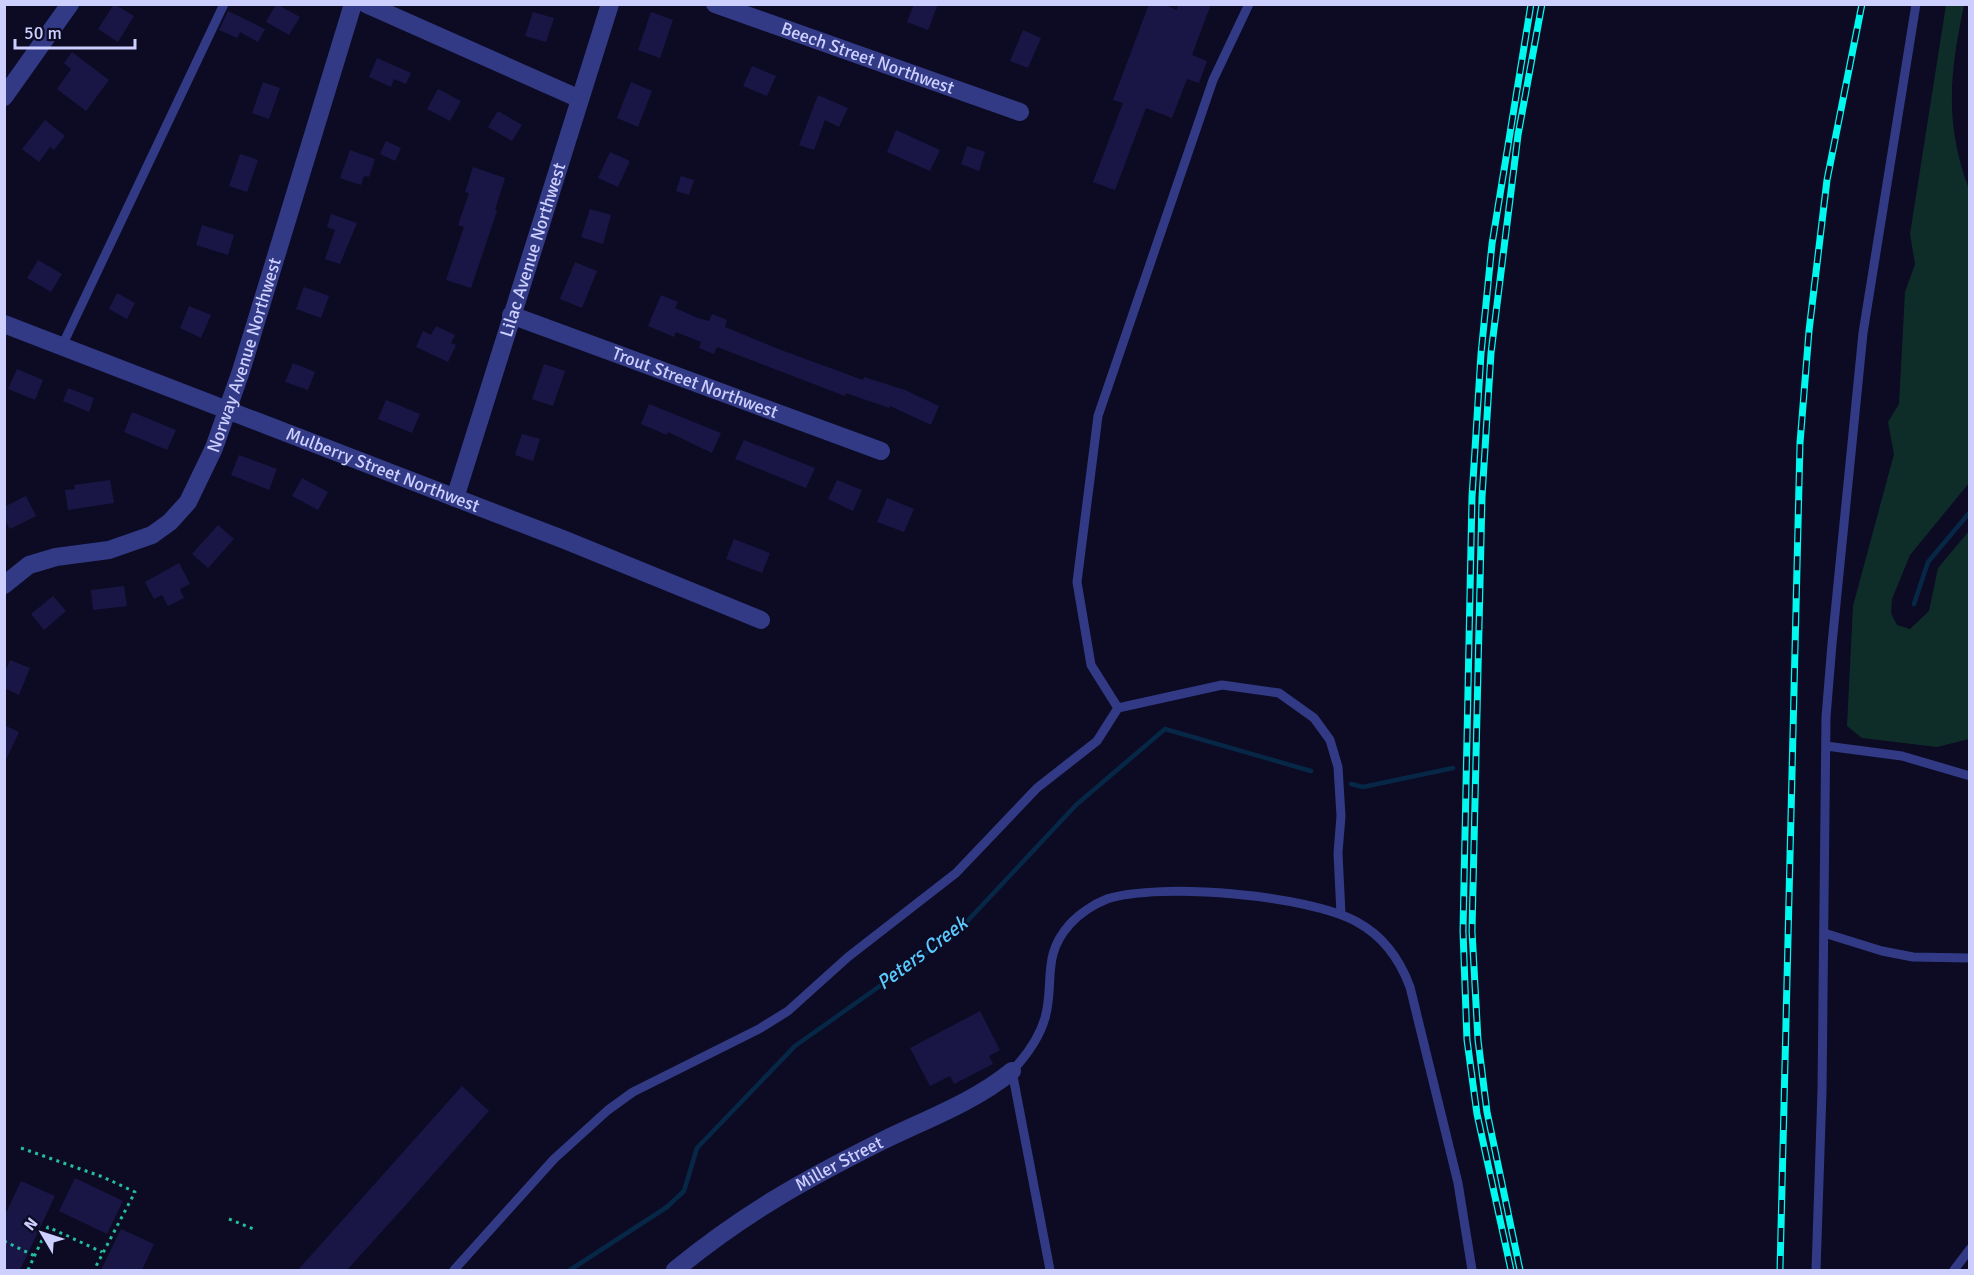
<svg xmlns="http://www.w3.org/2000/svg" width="1974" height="1275" font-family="Signika,sans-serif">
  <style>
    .green { fill: #0e2d28 }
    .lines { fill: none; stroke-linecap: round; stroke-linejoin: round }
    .stream { stroke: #072747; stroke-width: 4.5 }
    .building { fill: #191646 }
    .path { stroke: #23be9f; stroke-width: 3; stroke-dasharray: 3 4.5; stroke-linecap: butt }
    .lane { stroke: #323a86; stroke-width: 9 }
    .street { stroke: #323a86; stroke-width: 18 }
    .rail-casing { stroke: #00f8ef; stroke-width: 7 }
    .rail { stroke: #0c0b23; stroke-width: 4.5; stroke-dasharray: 14; stroke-linecap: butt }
    .labels { text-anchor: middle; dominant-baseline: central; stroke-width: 4.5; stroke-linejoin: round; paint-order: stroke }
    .street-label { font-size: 18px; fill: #cdcfff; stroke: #0c0b23 }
    .water-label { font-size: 20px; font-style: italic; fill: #5bcaff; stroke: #0c0b23 }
  </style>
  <rect width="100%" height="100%" fill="#0c0b23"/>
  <!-- green -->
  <path class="green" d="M1946,5H1964C1950,72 1944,123 1969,189V483L1910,555L1892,599L1891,613L1897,625L1910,629L1929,611L1938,568L1969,531V739L1937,747L1862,738L1847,726L1853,606L1894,454L1888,422L1899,404L1905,292L1915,264L1910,234Z"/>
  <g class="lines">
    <!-- stream -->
    <path class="stream" d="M1914,604L1928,562L1970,512
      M1351,784L1363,787L1453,768
      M570,1270L667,1207L684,1191L697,1148L795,1046L959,930L1076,805L1165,729L1311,771"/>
  </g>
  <!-- building -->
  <path class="building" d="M114,4L134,16L118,42L98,29Z
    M276,4L300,17L289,35L266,22Z
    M914,4H938L928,30L907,22Z
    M1149,4H1162L1177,10L1178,4H1211L1192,55L1207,61L1199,83L1187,79L1172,118L1146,108L1115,190L1093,182L1123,103L1113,100Z
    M228,11L265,29L258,42L240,32L237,38L219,30Z
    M533,12L554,18L546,42L525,36Z
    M651,12L673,20L660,58L638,50Z
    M1023,30L1041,38L1028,68L1010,61Z
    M72,52L109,80L86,111L57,89L71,69L64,63Z
    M377,58L411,73L406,84L394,79L391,87L369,77Z
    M752,66L776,76L767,96L743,86Z
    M263,82L280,88L269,119L252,113Z
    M631,82L652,91L638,127L617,118Z
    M438,89L461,101L450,121L427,109Z
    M818,95L848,108L839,127L825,120L814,150L799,145Z
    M498,111L522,125L512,141L488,127Z
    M45,120L65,136L54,150L50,147L39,162L22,149Z
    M896,130L940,150L930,171L887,152Z
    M386,141L401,148L395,161L380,154Z
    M967,146L985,152L979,171L961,164Z
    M350,150L375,159L369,177L364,176L361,185L340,178Z
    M610,152L630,161L618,187L598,178Z
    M240,154L258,160L247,192L229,186Z
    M473,167L505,178L495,210L497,211L471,288L446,280L464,227L458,225L469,193L465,192Z
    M681,176L694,180L689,195L676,191Z
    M590,209L611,215L603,244L581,237Z
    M331,214L357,223L340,264L325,259L335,230L327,227Z
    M202,225L234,235L228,255L196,245Z
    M38,260L62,274L51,292L27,278Z
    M575,262L597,271L582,308L560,299Z
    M304,287L329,296L321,318L296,309Z
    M117,293L135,303L127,319L109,309Z
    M661,295L678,302L675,308L698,318L709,321L712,314L727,320L725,327L781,350L863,380L864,377L905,390L939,406L931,425L890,406L889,408L846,393L845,396L717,347L714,354L699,348L701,342L676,332L674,337L648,326Z
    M189,306L211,315L201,338L180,328Z
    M436,326L455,335L451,343L456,345L448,362L416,347L423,331L431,335Z
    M293,363L315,372L308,390L285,382Z
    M544,364L565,371L553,406L532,399Z
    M17,369L43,380L35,400L8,389Z
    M68,388L94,398L89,412L63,401Z
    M386,400L420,414L412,433L378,419Z
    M649,404L721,433L712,453L668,432L667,435L641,424Z
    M132,412L176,430L167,450L124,432Z
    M522,434L540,439L533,461L515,455Z
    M744,440L815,468L806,488L735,459Z
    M239,455L277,469L269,490L231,475Z
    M302,478L328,492L318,510L292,496Z
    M110,480L114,503L68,510L65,490L75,489L74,485Z
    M837,480L862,490L853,511L828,499Z
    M26,496L36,516L10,529L4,518V507Z
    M887,498L914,509L904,532L877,522Z
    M218,525L234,539L208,568L192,554Z
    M734,539L770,553L762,573L726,559Z
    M179,563L190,584L180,589L184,598L168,606L162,595L154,599L145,582Z
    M124,586L127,606L93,610L91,590Z
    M53,596L66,611L44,630L31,614Z
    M10,660L30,668L19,695L4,688V674Z
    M4,725L19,732L4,764Z
    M980,1011L1000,1050L989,1056L993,1064L954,1084L950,1076L930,1086L910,1048Z
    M462,1086L489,1111L404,1207L347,1270H298Z
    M75,1178L123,1201L107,1234L59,1211Z
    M21,1181L55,1196L20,1270H4V1217Z
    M121,1229L154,1244L142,1270H101Z"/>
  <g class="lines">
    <!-- path -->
    <path class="path" d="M21,1148L103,1177L135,1192L94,1270
      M229,1219L256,1230
      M4,1241L35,1256
      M28,1270L48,1227L102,1252"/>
    <!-- lane -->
    <path class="lane" d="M1249,4L1213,80L1098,416L1077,582L1091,665L1118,708L1222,685L1279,693L1314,718L1330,740L1338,767L1341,816L1338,853L1341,914
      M62,346L224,4
      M1826,746L1902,756L1970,776
      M1824,933L1882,951L1913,957L1970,958
      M454,1270L554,1159L608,1110L633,1092L759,1029L788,1011L848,957L956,873L1037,788L1097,741L1118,708
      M1050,1270L1012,1071C1027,1055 1039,1039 1045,1018C1055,982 1041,956 1070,924C1079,914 1094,904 1107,899C1160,882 1309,895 1357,922C1383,936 1400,960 1410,987L1458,1183L1472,1270
      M1816,1270L1822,1091L1826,717L1832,644L1863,333L1916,4
      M1954,1270L1970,1249"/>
    <!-- street -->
    <g class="street">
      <path d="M366,4L580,99"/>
      <path id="s1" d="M715,4L1020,112"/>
      <path d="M4,97L70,4"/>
      <path id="s2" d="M511,315L881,451"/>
      <path id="s3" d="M4,324L565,540L761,620"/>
      <path id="s4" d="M455,498L610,4"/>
      <path id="s5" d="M4,585L29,565L56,557L109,550L152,535L170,522L188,502L214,448L241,371L353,4"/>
      <path id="s6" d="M675,1270C742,1215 802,1181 880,1142C924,1120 973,1103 1012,1071"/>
    </g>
    <!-- rail casing -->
    <g class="rail-casing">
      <path id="rail" d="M1511,1270L1477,1114L1467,1040L1463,931L1472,497L1481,354L1492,244L1531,4
        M1520,1270L1487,1112L1478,1040L1472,931L1482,497L1491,353L1518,135L1542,4
        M1780,1270L1800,443L1809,331L1827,180L1862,4"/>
    </g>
    <!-- rail -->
    <use href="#rail" class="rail"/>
  </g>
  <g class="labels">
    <!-- street labels -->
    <g class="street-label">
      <text stroke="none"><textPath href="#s1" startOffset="162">Beech Street Northwest</textPath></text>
      <text stroke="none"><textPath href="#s4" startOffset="260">Lilac Avenue Northwest</textPath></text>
      <text stroke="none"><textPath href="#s5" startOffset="366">Norway Avenue Northwest</textPath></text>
      <text stroke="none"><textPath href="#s2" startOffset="196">Trout Street Northwest</textPath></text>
      <text stroke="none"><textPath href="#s3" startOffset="406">Mulberry Street Northwest</textPath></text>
      <text stroke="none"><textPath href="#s6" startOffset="196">Miller Street</textPath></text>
    </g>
    <!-- water labels -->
    <g class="water-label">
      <text transform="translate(922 953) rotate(-37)">Peters Creek</text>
    </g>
  </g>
  <!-- border -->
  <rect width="1974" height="1275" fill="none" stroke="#cdcfff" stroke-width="12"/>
  <!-- north arrow -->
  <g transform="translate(42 1233) rotate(309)" stroke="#0c0b23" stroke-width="4.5" paint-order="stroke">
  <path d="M0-4.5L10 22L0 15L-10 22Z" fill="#cdcfff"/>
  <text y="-9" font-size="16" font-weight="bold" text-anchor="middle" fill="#cdcfff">N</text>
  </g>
  <!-- scale -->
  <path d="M15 39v9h120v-9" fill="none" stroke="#cdcfff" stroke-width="3"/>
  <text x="24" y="39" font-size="18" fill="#cdcfff" stroke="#0c0b23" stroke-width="4.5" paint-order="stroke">50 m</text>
</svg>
